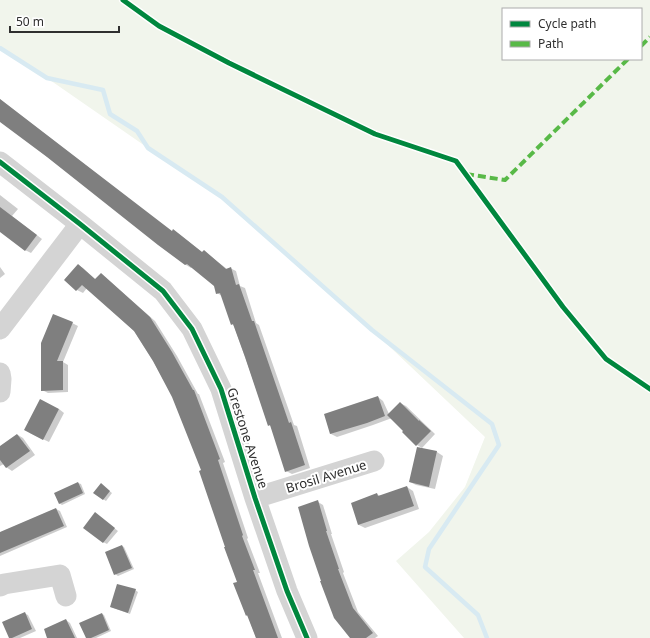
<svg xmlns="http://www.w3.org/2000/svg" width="650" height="638" font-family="'Noto Sans',sans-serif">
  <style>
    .green { fill: #f1f5ec; fill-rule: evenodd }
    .shadow { fill: #0003 }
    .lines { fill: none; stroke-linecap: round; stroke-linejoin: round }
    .stream { stroke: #d8eaf2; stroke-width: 4.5 }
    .building { fill: #7f7f7f }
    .minor { stroke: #d4d4d4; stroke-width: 21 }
    .quiet { stroke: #58b947; stroke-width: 4; stroke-dasharray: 8 4; stroke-linecap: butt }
    .cycleway-casing { stroke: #fff; stroke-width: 8 }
    .cycleway { stroke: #00873e; stroke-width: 5 }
    .labels { text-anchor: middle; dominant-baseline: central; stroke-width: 4; stroke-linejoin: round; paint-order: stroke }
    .street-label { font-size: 13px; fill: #2f2f2f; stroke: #fff }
  </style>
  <rect width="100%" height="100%" fill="#fff"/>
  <!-- green -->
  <path class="green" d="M0,0H650V638H464L396,561L429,532L465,487L485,437L372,330L222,197L148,148L47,78L0,48ZM503,9H641V59H503Z"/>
  <!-- shadow -->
  <path class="shadow" d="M0,99L172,232L179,234L203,253L209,255L227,269L230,268L236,271L240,286L245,288L256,323L259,325L294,425L297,426L310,468L292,474L286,471L272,427L269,425L234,326L232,324L222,296L217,293L214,285L192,267L191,268L186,265L0,120Z
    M0,195L18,209L12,216L42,239L31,253L25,250L0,225Z
    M78,265L83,268L96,280L101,274L106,278L155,321L177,356L198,394H199L225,462L223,463L248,538L247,539L260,573H258L282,638H256L248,616L246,615L238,582L226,548L203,471L173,397L153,361L134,331L87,288L83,293L77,290L65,279Z
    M0,267L5,274L0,278Z
    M72,323L78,326L63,362L68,365V392L48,393L42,390Z
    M378,397L383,401L389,414L400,403L406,406L435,434L422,448L417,445L392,418L373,425L337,437L331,434L325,415Z
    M59,409L64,413L49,442L30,433Z
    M18,435L23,438L35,455L12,471L6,467L4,464L0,466V447Z
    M418,448L437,452L443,456L435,489L416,485L410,482Z
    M78,483L81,484L85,494L62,505L59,503Z
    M103,486L112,493L106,501L103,499Z
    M407,487L413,491L419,509L365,528L359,525L353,504L377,494L380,496Z
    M318,502L323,505L332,534H331L344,572L343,573L358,612L378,636L375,638H351Z
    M56,509L60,511L67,527L0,556V534Z
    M99,516L118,531L107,544L103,542Z
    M122,546L124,547L134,569L118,576L115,574Z
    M135,590L138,592L130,614L111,607Z
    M24,613L28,615L36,631L20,638H10Z
    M102,614L104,615L111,631L96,638H87Z
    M66,620L70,623L77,638H49Z"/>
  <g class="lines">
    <!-- stream -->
    <path class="stream" d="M0,48L47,78L103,90L110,114L137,131L148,148L222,197L372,330L492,424L499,445L429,549L425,567L478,615L487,638"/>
  </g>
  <!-- building -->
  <path class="building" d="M0,99L172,231L173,229L202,252L204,250L226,269L231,267L236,285L239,284L252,321H254L289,423L291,422L305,465L285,472L270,425L268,426L245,357L233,324L231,325L220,293L216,294L214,286L187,264L185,265L158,245L47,157L0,122Z
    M0,207L37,235L25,251L0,232Z
    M78,264L95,279L101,273L150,317L172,352L193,390H194L220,459L218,460L243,535L242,536L255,570H253L278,638H256L247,615L246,616L233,583L237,582L224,547H225L199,471L201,470L172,397L153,361L134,331L82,285L76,291L64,280Z
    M53,314L73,322L57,361H63V390L41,391V343Z
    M378,396L385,416L367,423L330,434L324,414Z
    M40,399L59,409L43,440L24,430Z
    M400,402L419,421V420L431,431L416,446L402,432L403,431L387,415Z
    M17,434L30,451L6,468L0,460V446Z
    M417,447L437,451L429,487L409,482Z
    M78,482L83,493L59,504L54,493Z
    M101,483L110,491L103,500L93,493Z
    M407,486L414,506L358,525L351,503L377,493L378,496Z
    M318,500L327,531H326L339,569H338L353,608L373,633L366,638H350L334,618L320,581H321L309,546L298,507Z
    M56,508L64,526L0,553V532Z
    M95,512L115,528L103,543L83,528Z
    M122,545L132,568L114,575L105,552Z
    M117,584L136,589L128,613L110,607Z
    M25,612L32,629L12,638H9L2,622Z
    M102,613L109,630L91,638H86L79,623Z
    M66,619L75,638H47L44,629Z"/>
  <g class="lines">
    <!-- minor -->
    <path class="minor" d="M0,162L80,224L163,291L192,329L221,389L255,498L287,591L307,638
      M0,329L80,224
      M0,373L1,379L0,392
      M255,498L374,461
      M0,586L4,584L60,575L66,596"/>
    <!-- quiet -->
    <path class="quiet" d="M641,46L650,37
      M466,174L505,180L628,59"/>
    <!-- cycleway casing -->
    <g class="cycleway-casing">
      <path id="cycleway" d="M123,0L159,26L229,63L375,134L456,161L563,307L606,359L650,389
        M0,162L80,224L163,291L192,329L221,389L255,498L287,591L307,638"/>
    </g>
    <!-- cycleway -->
    <use href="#cycleway" class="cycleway"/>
  </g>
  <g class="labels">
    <!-- street labels -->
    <g class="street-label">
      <text transform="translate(248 438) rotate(72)">Grestone Avenue</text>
      <text transform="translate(326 476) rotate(-17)">Brosil Avenue</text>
    </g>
  </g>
  <!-- legend -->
  <rect x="502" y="8" width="140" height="52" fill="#ffffff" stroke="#acacac"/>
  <rect x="510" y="21" width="20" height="6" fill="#00873e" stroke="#acacac"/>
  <text x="538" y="28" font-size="12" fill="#2f2f2f">Cycle path</text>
  <rect x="510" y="41" width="20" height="6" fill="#58b947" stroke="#acacac"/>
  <text x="538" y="48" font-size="12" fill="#2f2f2f">Path</text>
  <!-- scale -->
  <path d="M10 26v6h109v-6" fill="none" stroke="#2f2f2f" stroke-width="2"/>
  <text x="16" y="26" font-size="12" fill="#2f2f2f" stroke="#ffffff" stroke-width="3" paint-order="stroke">50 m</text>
</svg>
